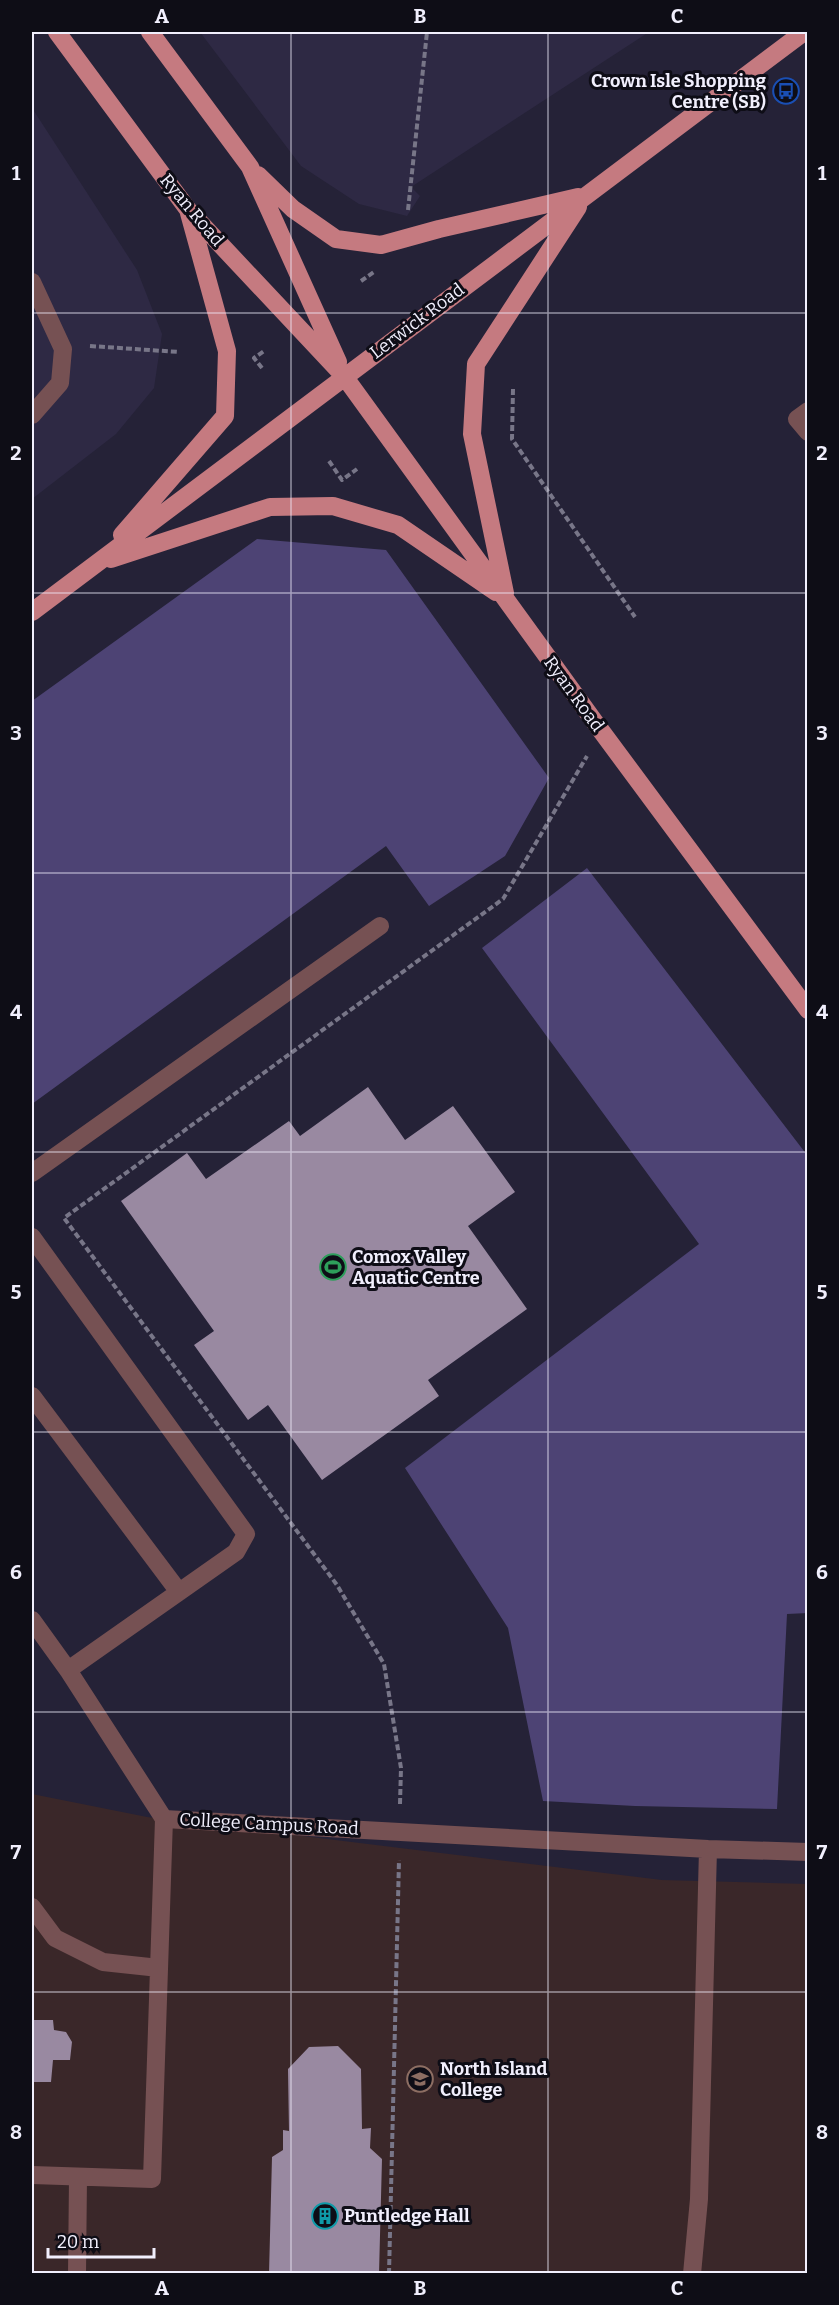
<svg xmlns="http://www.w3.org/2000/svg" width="839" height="2305" font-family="Bitter,serif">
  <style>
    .built { fill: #2e2944 }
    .education { fill: #3a2729 }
    .green { fill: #4d4374 }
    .building { fill: #9989a1 }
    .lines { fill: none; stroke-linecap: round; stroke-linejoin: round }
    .path { stroke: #787688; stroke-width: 4; stroke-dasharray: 6 3; stroke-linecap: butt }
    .minor { stroke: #765153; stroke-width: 18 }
    .major { stroke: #c57a80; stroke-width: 18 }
    .grid { fill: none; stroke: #f1effd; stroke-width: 1.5; stroke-opacity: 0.55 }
    .labels { text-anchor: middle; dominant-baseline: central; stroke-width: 6; stroke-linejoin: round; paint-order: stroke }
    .poi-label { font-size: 18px; font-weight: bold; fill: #f1effd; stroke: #0e0d16; text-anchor: start }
    .street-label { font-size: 18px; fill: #f1effd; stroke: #0e0d16 }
    .neatline { fill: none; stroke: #f1effd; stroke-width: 2 }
    .grid-label { font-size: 20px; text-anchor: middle; font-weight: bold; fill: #f1effd }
  </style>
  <rect width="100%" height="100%" fill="#252237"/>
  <!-- built -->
  <path class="built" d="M200,32H649L411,187L420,196L407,216L359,204L301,166Z
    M32,108L137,270L162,334L154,388L116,434L32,499Z"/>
  <!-- education -->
  <path class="education" d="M32,1794L147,1817L662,1880L807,1884V2273H32Z"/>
  <!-- green -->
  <path class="green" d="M257,539L386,550L549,778L505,856L429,906L386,846L32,1104V701Z
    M587,868L807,1155L808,1613L787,1614L777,1809L635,1806L543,1801L508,1628L405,1468L699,1244L482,948Z"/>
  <!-- building -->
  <path class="building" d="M368,1087L405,1140L453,1106L515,1192L468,1226L527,1309L428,1380L439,1396L322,1480L268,1405L248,1420L194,1345L214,1331L121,1201L187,1153L206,1179L289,1121L300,1136Z
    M32,2020H53L54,2030L66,2032L72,2042L70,2060H53L51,2082H32Z
    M338,2046L361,2069L362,2129L371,2128L370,2148L382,2159L379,2274H269L272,2157L283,2150V2130L289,2131L288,2069L309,2047Z"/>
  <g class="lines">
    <!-- path -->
    <path class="path" d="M408,210L427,32
      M361,281L374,272
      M90,346L179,352
      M262,368L254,358L264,351
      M513,389L512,439L635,617
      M329,461L342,480L357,469
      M400,1804L401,1768L384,1664L337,1585L64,1218L503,899L587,756
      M389,2274L399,1860"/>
    <!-- minor -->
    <path class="minor" d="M32,282L63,349L60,383L32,415
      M808,411L797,419L808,432
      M32,1173L380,926
      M32,1237L246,1534L236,1552L68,1670
      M32,1396L179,1592
      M32,1620L68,1670L164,1819
      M164,1819L708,1849L808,1852
      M32,1907L55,1938L103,1962L159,1968
      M32,2175L152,2179L164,1819
      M77,2274L78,2177
      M692,2274L699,2199L708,1849"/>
    <!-- major -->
    <path class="major" d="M57,32L189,211L344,376L602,732L808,1010
      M150,32L250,167L338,362
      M258,175L293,209L336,239L381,245L439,229L578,197
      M122,535L225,416L227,351L189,213
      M111,559L270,507L333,506L398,525L496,592
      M505,593L472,434L476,364L578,207
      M32,612L804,32"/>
  </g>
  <!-- grid -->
  <path class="grid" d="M291,32V2274M548,32V2274M32,313H808M32,593H808M32,873H808M32,1152H808M32,1432H808M32,1712H808M32,1992H808"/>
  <!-- icons -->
  <defs>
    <g id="bus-ring" transform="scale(1.35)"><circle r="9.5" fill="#0e0d16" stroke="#1a4fb4" stroke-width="1.5"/><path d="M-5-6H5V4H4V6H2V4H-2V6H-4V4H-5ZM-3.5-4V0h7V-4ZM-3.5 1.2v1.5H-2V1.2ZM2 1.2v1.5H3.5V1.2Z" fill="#1a4fb4"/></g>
    <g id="stadium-ring" transform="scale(1.35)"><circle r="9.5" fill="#0e0d16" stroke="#2e9e5b" stroke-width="1.5"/><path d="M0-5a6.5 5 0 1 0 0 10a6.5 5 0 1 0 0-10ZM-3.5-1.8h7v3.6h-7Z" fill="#2e9e5b"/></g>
    <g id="university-ring" transform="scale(1.35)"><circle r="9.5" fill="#0e0d16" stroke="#8d6e63" stroke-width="1.5"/><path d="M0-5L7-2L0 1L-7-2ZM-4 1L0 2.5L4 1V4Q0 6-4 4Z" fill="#8d6e63"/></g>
    <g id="building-ring" transform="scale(1.35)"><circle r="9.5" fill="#0e0d16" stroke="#0f9aa8" stroke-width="1.5"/><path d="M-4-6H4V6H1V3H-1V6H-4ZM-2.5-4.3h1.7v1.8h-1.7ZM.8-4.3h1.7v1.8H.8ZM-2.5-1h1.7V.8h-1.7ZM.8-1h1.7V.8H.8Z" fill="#0f9aa8"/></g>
  </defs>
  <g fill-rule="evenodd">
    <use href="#bus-ring" x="786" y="91"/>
    <use href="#stadium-ring" x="333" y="1267"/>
    <use href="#university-ring" x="420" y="2079"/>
    <use href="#building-ring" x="325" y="2216"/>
  </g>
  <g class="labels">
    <!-- poi labels -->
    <g class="poi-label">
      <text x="766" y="81" text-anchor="end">Crown Isle Shopping<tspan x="766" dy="21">Centre (SB)</tspan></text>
      <text x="352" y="1257">Comox Valley<tspan x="352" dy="21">Aquatic Centre</tspan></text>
      <text x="440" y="2069">North Island<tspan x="440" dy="21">College</tspan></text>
      <text x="344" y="2216">Puntledge Hall</text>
    </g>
    <!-- street labels -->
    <g class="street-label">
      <text transform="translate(192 210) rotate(50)">Ryan Road</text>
      <text transform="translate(417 321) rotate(-37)">Lerwick Road</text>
      <text transform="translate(574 694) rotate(54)">Ryan Road</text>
      <text transform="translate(269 1824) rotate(3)">College Campus Road</text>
    </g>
  </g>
  <!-- border -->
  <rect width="839" height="2305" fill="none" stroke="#0e0d16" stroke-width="66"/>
  <!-- scale -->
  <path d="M48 2248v9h106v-9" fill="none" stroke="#f1effd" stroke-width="3"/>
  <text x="57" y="2248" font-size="18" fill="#f1effd" stroke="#0e0d16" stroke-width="4.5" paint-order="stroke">20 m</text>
  <rect x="33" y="33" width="773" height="2239" class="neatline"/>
  <g class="grid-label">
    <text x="162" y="23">A</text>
    <text x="420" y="23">B</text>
    <text x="677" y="23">C</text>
    <text x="16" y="180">1</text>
    <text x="822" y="180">1</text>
    <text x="16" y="460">2</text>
    <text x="822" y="460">2</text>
    <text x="16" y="740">3</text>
    <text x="822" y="740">3</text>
    <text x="16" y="1019">4</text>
    <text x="822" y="1019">4</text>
    <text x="16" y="1299">5</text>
    <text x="822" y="1299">5</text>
    <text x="16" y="1579">6</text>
    <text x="822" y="1579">6</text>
    <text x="16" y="1859">7</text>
    <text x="822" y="1859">7</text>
    <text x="16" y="2139">8</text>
    <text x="822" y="2139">8</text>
    <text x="162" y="2295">A</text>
    <text x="420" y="2295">B</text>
    <text x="677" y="2295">C</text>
  </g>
</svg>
